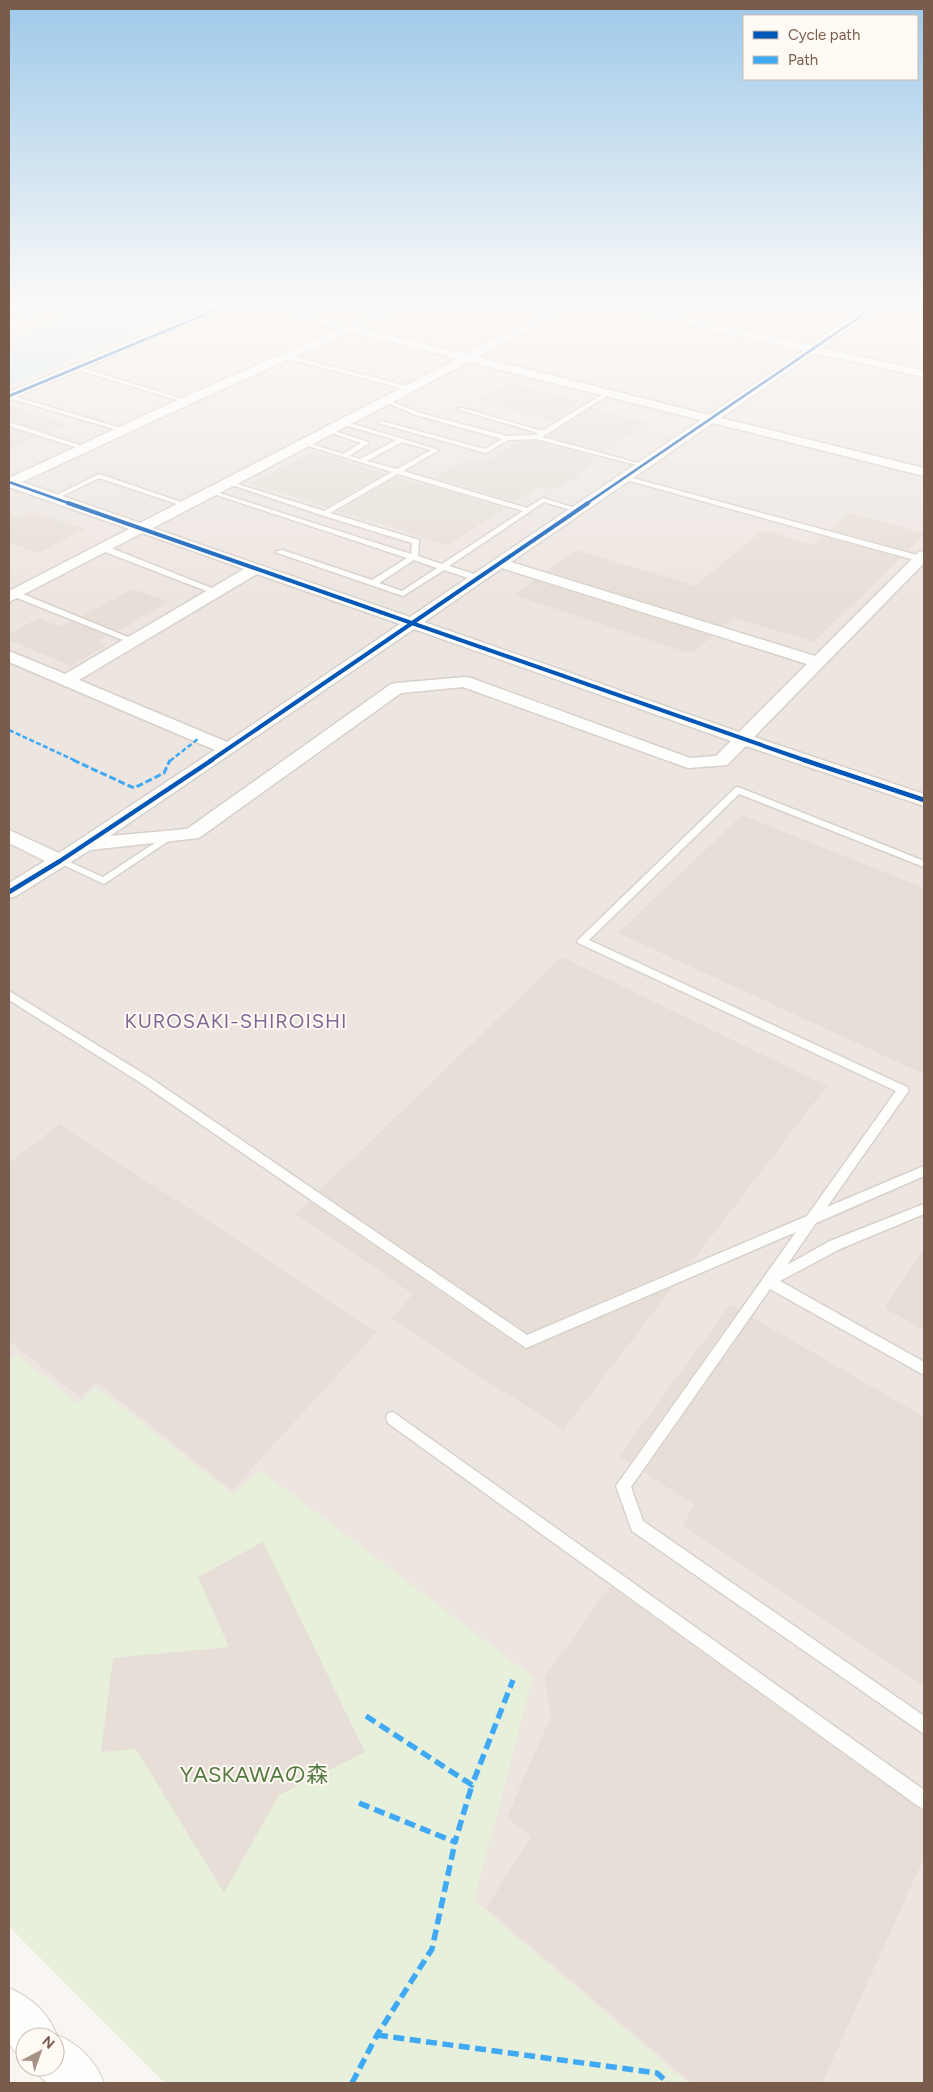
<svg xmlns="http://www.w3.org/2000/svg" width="933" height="2092" font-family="Figtree,'Noto Sans JP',sans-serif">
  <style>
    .industrial { fill: #ede5e0 }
    .green { fill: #e7f0db }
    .water { fill: #d0e8ea }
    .building { fill: #e6ded7 }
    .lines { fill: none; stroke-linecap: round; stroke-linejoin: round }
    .service-casing { stroke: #d7d1cb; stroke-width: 3 }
    .minor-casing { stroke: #d7d1cb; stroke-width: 3 }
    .tertiary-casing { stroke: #d7d1cb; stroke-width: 2 }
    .service { fill: #fefefd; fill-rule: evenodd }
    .minor { fill: #fefefd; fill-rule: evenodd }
    .tertiary { fill: #fefefd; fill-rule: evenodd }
    .quiet-far2 { stroke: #3fa9f5; stroke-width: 2.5; stroke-dasharray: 5 2.5; stroke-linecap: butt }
    .quiet-far1 { stroke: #3fa9f5; stroke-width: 3; stroke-dasharray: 7 3; stroke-linecap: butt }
    .quiet { stroke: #3fa9f5; stroke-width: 5.5; stroke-dasharray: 11 5.5; stroke-linecap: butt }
    .cycleway-far2-casing { stroke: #fffaf3; stroke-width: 4.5 }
    .cycleway-far1-casing { stroke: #fffaf3; stroke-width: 5.5 }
    .cycleway-casing { stroke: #fffaf3; stroke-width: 8 }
    .cycleway-far2 { stroke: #0057b8; stroke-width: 2.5 }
    .cycleway-far1 { stroke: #0057b8; stroke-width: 4 }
    .cycleway { stroke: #0057b8; stroke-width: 4.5 }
    .labels { text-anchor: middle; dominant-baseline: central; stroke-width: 4; stroke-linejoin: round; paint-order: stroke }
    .neighbourhood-label { font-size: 20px; letter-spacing: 1px; fill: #846695; stroke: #fffaf3 }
    .near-park-label { font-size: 22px; fill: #537a41; stroke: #fffaf3 }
  </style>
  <rect width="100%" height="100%" fill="#f9f5f0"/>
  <!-- industrial -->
  <path class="industrial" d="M9,305H96L9,339Z
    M204,305H924V2083H165L9,1926V386Z"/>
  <!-- green -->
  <path class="green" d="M16,1354L78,1404L96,1387L234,1495L260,1470L533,1677L474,1901L688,2083H165L9,1926V1361Z"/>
  <!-- water -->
  <path class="water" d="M96,305H204L9,386V339Z"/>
  <!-- building -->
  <path class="building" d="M508,383L579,400L574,403L581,405L542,429L554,421L477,401Z
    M9,406L67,424L47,433L9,420Z
    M591,408L648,423L604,452L547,436Z
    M9,428L37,437L9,449Z
    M519,441H536L597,457L590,462L595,463L558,489L551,487L547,490L539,487L515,502L435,478L469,458L484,462Z
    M313,451L385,474L327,507L250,484Z
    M396,477L423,485L425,484L506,508L448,545L338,511Z
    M34,512L85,529L38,553L9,542V513L22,518Z
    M849,513L924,533V535L908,551L830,530Z
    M763,530L814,545L823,536L900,558L814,642L733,617L723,626L547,571L577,550L695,586Z
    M535,580L712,636L692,654L514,595Z
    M133,589L168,602L117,631L82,616Z
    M38,618L61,627L72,622L108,636L97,642L106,646L71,666L9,640V635Z
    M742,815L924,888V1074L618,933Z
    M562,957L827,1086L691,1263L527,1333L319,1191Z
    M60,1124L377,1332L232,1490L96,1382L80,1397L9,1341V1163Z
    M309,1201L525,1350L673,1287L563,1430L391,1319L413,1294L295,1214Z
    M924,1249V1330L884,1308Z
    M730,1305L739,1309L630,1463L619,1456Z
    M752,1317L924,1417V1687L683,1525L694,1505L644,1472Z
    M263,1542L365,1752L279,1795L224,1893L136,1749L101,1752L113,1658L229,1647L198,1577Z
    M610,1586L924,1812V1858L822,2083H692L486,1908L531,1837L507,1817L551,1716L545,1677Z"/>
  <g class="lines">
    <!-- service casing -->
    <g class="service-casing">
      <path id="service" d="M287,355L411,387L412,388L409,390L285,358Z
        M75,367H79L189,401L184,402L75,369Z
        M605,393L610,394L542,437L645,465V467L536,439L508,440L486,453L378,423L381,421L485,449L502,439L416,415L382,401L387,400L420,413L507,436L535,435L538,433L457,409L462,408L542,431Z
        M9,395L125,429L126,430L121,431L9,398Z
        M343,421L439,450L403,471L527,508L543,498L581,510L578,512L544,502L449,566L480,576V580H474L444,570L403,596L275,552L282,550L372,580L407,558L208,492L213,491L411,554L412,543L321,515L226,483L231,482L324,511L392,472L302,444L305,442L343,454L361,443L326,431L331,430L368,442V444L349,456L360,459L396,440L341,424L340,423ZM402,442L431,450L397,469L367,461ZM398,474L523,511L442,564L418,556L419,540L330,513ZM414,560L437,568L402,591L379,583Z
        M9,422L85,447L86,448L81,449L9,426Z
        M99,474L187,504L188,505L183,506L99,478L56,499L51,498Z
        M625,476L924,557V560L918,561L623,479L622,478Z
        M100,546H106L219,591L212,593L100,550Z
        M12,592H18L135,640L128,642L12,596Z
        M738,787L924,861V867L739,794L589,940L907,1087L909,1090L907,1093L827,1207L924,1166V1176L816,1223L787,1265L830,1241L924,1204V1214L840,1249L780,1281L924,1362V1375L770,1289L631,1487L643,1521L924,1716V1734L632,1531L616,1486L796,1232L526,1348L141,1083L9,1000V991L149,1077L527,1335L807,1216L896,1091L578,943L577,941L735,788Z
        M170,833L173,834V838L104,884L55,861L60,858L63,859L103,877Z
        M393,1412L924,1790V1809L918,1806L388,1423L386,1418L388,1413Z"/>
    </g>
    <!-- minor casing -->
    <g class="minor-casing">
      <path id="minor" d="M43,305H57L9,330V323Z
        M218,305H233L9,400V392Z
        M249,305H269L348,325L393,305H408L360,328L466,354L561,305H575L478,357L709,415L803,351L613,308L608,305H629L810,345L869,305H882L822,348L924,371V377L814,353L721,418L924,468V476L713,423L511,562L815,656L919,552L924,551V563L754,737L924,794V806L746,746L727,765L688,768L463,687L401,693L199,838L90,850L16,896L9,898V883L45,861L9,843V830L59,853L215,750L9,662V651L65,674L244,569L142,533L9,602V591L129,529L9,487V478L182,398L339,329ZM350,332L457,359L140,523L22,482L190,404ZM469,362L701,420L410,617L153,528ZM502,568L807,664L739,732L424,622ZM257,574L400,624L227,742L79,680ZM414,629L731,741L716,756L690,758L471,678L465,677L397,683L391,684L187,829L110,836Z"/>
    </g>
    <!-- tertiary casing -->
    <g class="tertiary-casing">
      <path id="tertiary" d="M9,1988C31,1997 48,2013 57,2035C79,2044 96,2061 104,2083H47L38,2075L35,2067H55V2037H25V2057L17,2054L9,2044Z"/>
    </g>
    <!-- service -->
    <use href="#service" class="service"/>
    <!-- minor -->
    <use href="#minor" class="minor"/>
    <!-- tertiary -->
    <use href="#tertiary" class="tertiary"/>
    <!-- quiet-far2 -->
    <path class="quiet-far2" d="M9,730L76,761
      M170,761L199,738"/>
    <!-- quiet-far1 -->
    <path class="quiet-far1" d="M73,760L134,788L164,773L170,760"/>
    <!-- quiet -->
    <path class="quiet" d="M366,1716L472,1785L513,1680
      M359,1803L455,1842L472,1785
      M377,2035L657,2073L668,2083
      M352,2083L377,2035L432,1949L455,1842"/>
    <!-- cycleway-far2 casing -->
    <g class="cycleway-far2-casing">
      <path id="cycleway-far2" d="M9,396L228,305
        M9,482L71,504
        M586,504L877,305"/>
    </g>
    <!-- cycleway-far1 casing -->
    <g class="cycleway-far1-casing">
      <path id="cycleway-far1" d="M68,503L807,761
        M210,761L588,503"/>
    </g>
    <!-- cycleway casing -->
    <g class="cycleway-casing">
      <path id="cycleway" d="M804,760L924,800
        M9,892L60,861L212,760"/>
    </g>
    <!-- cycleway-far2 -->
    <use href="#cycleway-far2" class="cycleway-far2"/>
    <!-- cycleway-far1 -->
    <use href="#cycleway-far1" class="cycleway-far1"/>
    <!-- cycleway -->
    <use href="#cycleway" class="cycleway"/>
  </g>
  <!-- sky -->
  <linearGradient id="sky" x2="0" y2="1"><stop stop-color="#9ec9e9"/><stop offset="0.51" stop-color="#fcfaf8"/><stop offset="1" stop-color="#fcfaf8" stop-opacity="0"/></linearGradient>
  <rect width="933" height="598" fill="url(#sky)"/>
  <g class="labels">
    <!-- neighbourhood labels -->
    <g class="neighbourhood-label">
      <text x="236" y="1021">KUROSAKI-SHIROISHI</text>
    </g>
    <!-- near-park labels -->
    <g class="near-park-label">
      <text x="254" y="1774">YASKAWAの森</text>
    </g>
  </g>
  <!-- border -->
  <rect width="933" height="2092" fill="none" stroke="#7a5c4d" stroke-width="20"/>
  <!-- legend -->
  <rect x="743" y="15" width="175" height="65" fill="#fffaf3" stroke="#cabbb1"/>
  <rect x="753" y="31" width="25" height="8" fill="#0057b8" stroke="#cabbb1"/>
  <text x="788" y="40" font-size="15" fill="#7a5c4d">Cycle path</text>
  <rect x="753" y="56" width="25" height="8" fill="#3fa9f5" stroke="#cabbb1"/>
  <text x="788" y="65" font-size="15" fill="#7a5c4d">Path</text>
  <!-- north arrow -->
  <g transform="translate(40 2052) rotate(41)"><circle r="24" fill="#fffaf3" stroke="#cabbb1"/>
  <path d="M0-4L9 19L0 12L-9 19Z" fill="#a69286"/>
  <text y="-8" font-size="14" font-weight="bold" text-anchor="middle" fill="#7a5c4d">N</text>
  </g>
</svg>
